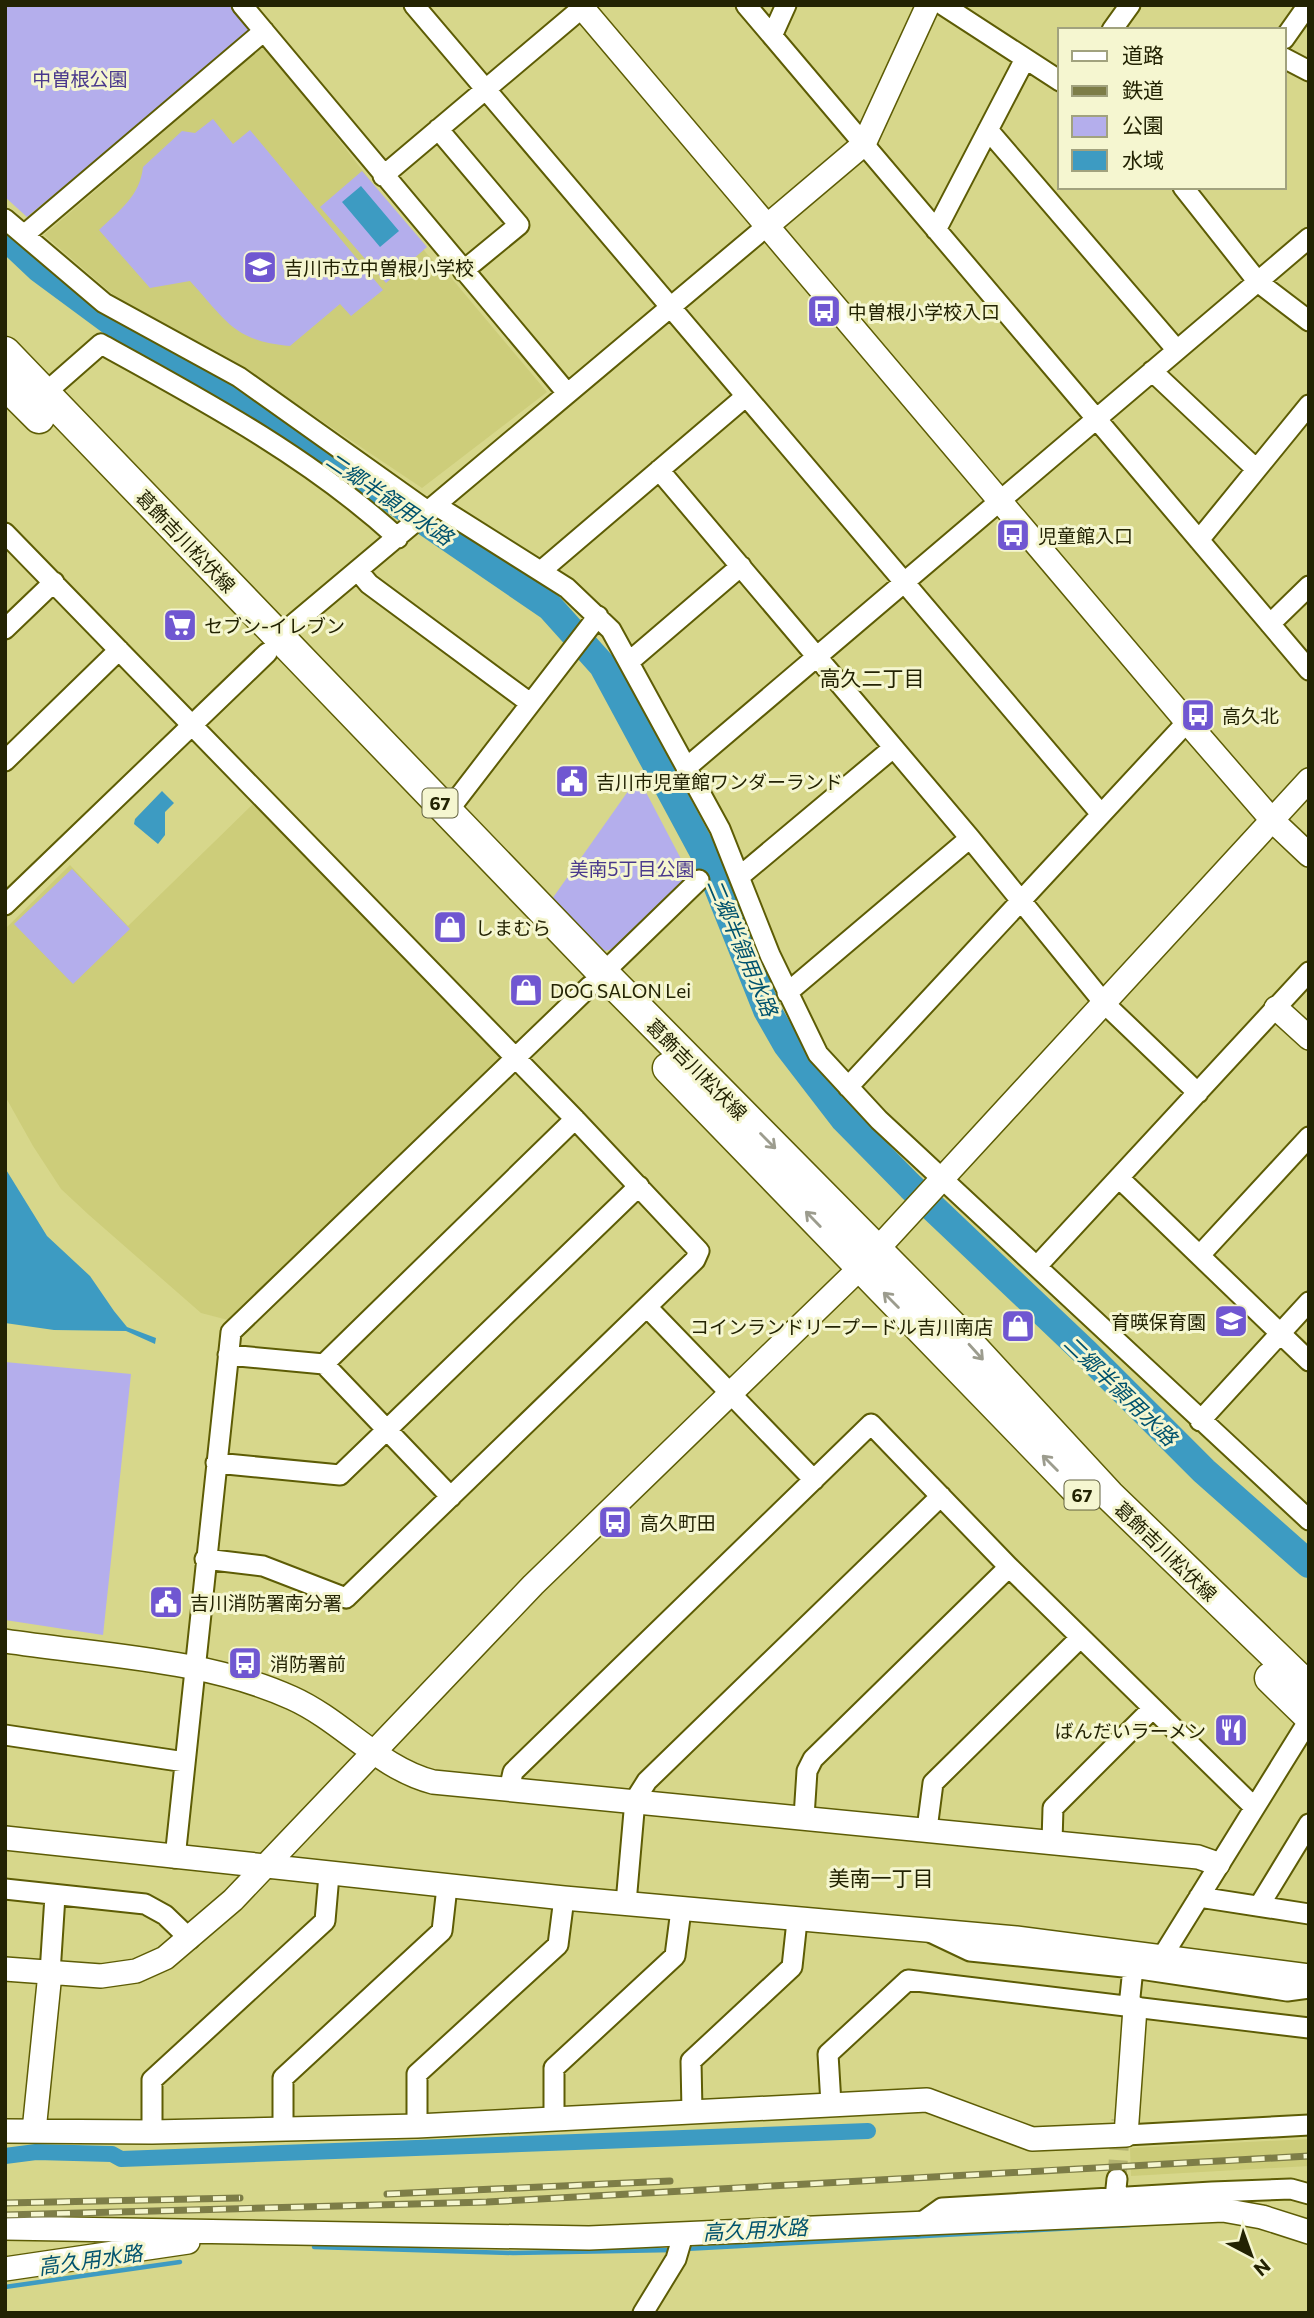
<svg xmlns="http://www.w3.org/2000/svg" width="1314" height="2318" font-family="Commissioner,'Noto Sans JP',sans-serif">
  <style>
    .built { fill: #cdcd7a }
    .green { fill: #b4aeec }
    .water { fill: #3d9bc2 }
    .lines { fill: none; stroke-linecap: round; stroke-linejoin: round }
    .stream { stroke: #3d9bc2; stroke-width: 4.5 }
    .canal { stroke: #3d9bc2; stroke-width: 16 }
    .river { stroke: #3d9bc2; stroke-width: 28 }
    .minor-tunnel { stroke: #b3b370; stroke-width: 19; stroke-dasharray: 19 10; stroke-linecap: butt }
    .minor-casing { stroke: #5d5c05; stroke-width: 23 }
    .tertiary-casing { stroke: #5d5c05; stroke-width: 26 }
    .primary-casing { stroke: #5d5c05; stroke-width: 33 }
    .minor { stroke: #fff; stroke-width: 19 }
    .tertiary { stroke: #fff; stroke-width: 23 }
    .primary { stroke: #fff; stroke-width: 30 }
    .rail-casing { stroke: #7d7d47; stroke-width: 7 }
    .rail { stroke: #f5f6d0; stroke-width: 4.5; stroke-dasharray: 13; stroke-linecap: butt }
    .oneway { stroke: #9c9c8e }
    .labels { text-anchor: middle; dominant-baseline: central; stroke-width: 6; stroke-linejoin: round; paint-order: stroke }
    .shield { fill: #f5f6d0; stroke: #626240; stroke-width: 2 }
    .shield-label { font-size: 18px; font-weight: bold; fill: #232303 }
    .park-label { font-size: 19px; fill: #49388c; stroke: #f5f6d0 }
    .poi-label { font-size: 19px; fill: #232303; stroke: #f5f6d0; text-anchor: start }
    .street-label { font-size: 19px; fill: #232303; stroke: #f5f6d0 }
    .water-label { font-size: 21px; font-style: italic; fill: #00526d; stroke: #f5f6d0 }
    .neighbourhood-label { font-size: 21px; fill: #232303; stroke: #f5f6d0 }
  </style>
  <rect width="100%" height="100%" fill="#d7d78b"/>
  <!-- built -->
  <path class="built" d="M262,47L315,109L427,254L453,280L547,392L422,488L307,411L125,305L44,235Z
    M254,803L496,1052L506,1051L228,1320L201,1313L89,1215L61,1189L33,1146L5,1096V929L70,865L128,926Z
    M1309,2139V2166L1131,2176L1130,2148Z"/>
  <!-- green -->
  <path class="green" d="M5,5H230L252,31L27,217L5,197Z
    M213,119L233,144L250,130L383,290L351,316L340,304L290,346C233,341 226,320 190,281L150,288L99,230C119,211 140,196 143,167L182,131L195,133Z
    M362,171L427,247L386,283L320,207Z
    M638,777L691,878L616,948L605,951L552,899Z
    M72,869L130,929L73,984L14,924Z
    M5,1362L131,1374L103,1635L5,1620Z"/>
  <!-- water -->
  <path class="water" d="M361,186L399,231L380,247L342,202Z
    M162,791L174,803L165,812V835L158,844L134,824L135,819Z
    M5,1168L47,1236L90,1276L114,1311L127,1327L156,1338L155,1344L126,1331L54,1330L5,1323Z"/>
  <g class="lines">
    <!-- stream -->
    <path class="stream" d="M314,2247L513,2253L673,2250
      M685,2249L1130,2225
      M5,2287L180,2262"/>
    <!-- canal -->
    <path class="canal" d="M5,2156L36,2152L112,2154L121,2159L868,2131"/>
    <!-- river -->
    <path class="river" d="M5,236L40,269L128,334L303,438L550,607L603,666L705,855L767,1010L787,1045L844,1119L911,1187L1085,1352L1204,1471L1309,1564"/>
    <!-- minor-tunnel -->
    <path class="minor-tunnel" d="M1117,2179L1121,2120"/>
    <!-- minor casing -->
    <g class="minor-casing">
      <path id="minor" d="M242,5L567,393
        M414,5L1101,814
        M746,5L1309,670
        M943,5L1060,81
        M1112,30L1130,5
        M772,36L786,5
        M1284,39L1308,5
        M1284,58L1309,71
        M438,129L519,225L463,271
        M988,130L1176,349
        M383,176L582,8
        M1183,187L1258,282L1309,321
        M5,219L104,303L239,377L429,512
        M936,230L1025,59
        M24,235L264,31
        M1152,371L1256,469
        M44,394L101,344C203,400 311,458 398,538
        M659,470L970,838L1104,1003L1198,1093
        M437,506L567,588L611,630L720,829L770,955L818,1054L879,1120L1309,1520
        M5,533L575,1119L699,1251L695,1260L346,1598L263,1566L205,1559
        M1199,540L1309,405
        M358,571L369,584L530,703
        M541,571L745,397
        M1270,624L1309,586
        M5,629L54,582
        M278,637L767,226
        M630,661L741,566
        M5,761L119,650
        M686,768L1309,238
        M448,811L598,616
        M739,877L893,748
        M5,905L267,653
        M603,973L699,880
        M787,993L970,838
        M848,1087L1187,722
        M1119,1178L1309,1361
        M1200,1255L1309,1137
        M1038,1265L1309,972
        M647,1307L814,1480
        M228,1355L324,1364L451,1497
        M324,1364L575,1119
        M1200,1421L1309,1302
        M216,1463L340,1475L639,1186
        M5,1735L185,1762
        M509,1790L513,1772L871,1424L1009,1567L1254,1807
        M804,1817L807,1771L813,1759L1009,1567
        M927,1829L933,1783L1080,1638
        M1052,1842L1053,1808L1152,1709
        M175,1858L231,1332L590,986
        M5,1889L145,1904L165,1915L190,1939
        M1199,1897L1309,1914
        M626,1903L635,1800L647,1781L941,1496
        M1259,1906L1309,1824
        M932,1933L970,1951L1133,1968L1287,1991L1309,1988
        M1162,1957L1309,1720
        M50,1973L55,1896
        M1130,1997L1133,1968
        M831,2104L828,2054L908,1980L1309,2028
        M692,2111L691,2061L792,1967L797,1921
        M554,2120V2068L675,1956L681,1910
        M417,2126V2074L558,1945L564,1898
        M283,2130V2078L442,1931L447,1887
        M152,2132V2080L325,1921L329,1875
        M1126,2135L1309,2125
        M1115,2198L1117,2179
        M918,2225L942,2208L1212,2192L1291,2189L1309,2194
        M643,2313L676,2259L683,2235"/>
    </g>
    <!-- tertiary casing -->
    <g class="tertiary-casing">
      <path id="tertiary" d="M580,5L1187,722L1272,820L1309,855
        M767,226L864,144L928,5
        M1276,1008L1309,1038
        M5,1641C97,1655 207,1659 292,1698C343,1721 379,1768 433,1782L1198,1857L1218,1864
        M5,1838L564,1898L1016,1938L1309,1976
        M5,1969L101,1976L136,1971L165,1958L233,1900L533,1585L860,1268L1309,780
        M5,2131L152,2132L417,2126L927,2100L1032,2139L1126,2135L1135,2008
        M34,2131L50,1973
        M5,2228L589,2238L1223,2210L1262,2217L1309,2232
        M5,2269L188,2242"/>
    </g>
    <!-- primary casing -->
    <g class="primary-casing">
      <path id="primary" d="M5,352L603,973L963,1337L1109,1495L1309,1688
        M5,384L39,418
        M668,1068L1076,1489
        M1270,1678L1309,1716"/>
    </g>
    <!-- minor -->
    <use href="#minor" class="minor"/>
    <!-- tertiary -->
    <use href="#tertiary" class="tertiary"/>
    <!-- primary -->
    <use href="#primary" class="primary"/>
    <!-- rail casing -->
    <g class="rail-casing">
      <path id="rail" d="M387,2194L670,2181
        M5,2203L240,2198
        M5,2215L487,2202L1309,2156"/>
    </g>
    <!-- rail -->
    <use href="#rail" class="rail"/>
  </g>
  <!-- one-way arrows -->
  <defs><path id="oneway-shaft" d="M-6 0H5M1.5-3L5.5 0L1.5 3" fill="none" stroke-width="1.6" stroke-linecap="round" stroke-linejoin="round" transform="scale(1.75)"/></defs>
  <g class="oneway">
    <use href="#oneway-shaft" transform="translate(768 1141) rotate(45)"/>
    <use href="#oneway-shaft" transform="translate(813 1219) rotate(-134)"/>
    <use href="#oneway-shaft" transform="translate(891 1300) rotate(-135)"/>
    <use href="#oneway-shaft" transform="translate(976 1352) rotate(48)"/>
    <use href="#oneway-shaft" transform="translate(1050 1463) rotate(-135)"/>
  </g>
  <!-- icons -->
  <defs>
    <g id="school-square" transform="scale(1.75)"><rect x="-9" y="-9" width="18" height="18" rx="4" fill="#7057d1" stroke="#f5f6d0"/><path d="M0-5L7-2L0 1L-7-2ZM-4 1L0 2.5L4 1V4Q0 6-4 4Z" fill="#fff"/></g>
    <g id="bus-square" transform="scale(1.75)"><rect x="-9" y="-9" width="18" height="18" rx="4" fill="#7057d1" stroke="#f5f6d0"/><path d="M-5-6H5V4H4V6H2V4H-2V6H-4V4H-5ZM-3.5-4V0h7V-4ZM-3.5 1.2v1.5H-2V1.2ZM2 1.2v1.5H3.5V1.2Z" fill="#fff"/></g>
    <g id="supermarket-square" transform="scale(1.75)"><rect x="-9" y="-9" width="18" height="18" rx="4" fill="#7057d1" stroke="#f5f6d0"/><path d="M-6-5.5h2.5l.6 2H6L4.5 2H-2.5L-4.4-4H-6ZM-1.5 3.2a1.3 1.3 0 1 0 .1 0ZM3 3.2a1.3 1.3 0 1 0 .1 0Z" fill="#fff"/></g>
    <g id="civic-square" transform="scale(1.75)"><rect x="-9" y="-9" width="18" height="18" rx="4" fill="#7057d1" stroke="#f5f6d0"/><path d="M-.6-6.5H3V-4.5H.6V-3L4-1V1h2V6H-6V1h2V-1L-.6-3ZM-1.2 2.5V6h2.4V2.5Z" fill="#fff"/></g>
    <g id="shop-square" transform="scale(1.75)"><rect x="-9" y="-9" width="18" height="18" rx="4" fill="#7057d1" stroke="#f5f6d0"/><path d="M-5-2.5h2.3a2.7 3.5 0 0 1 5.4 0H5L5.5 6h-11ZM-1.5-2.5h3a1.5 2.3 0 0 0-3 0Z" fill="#fff"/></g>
    <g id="restaurant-square" transform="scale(1.75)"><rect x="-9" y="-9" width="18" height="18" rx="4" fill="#7057d1" stroke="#f5f6d0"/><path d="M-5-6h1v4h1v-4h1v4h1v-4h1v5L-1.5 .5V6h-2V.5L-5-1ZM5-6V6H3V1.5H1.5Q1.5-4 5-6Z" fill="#fff"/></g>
  </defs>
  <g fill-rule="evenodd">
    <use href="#school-square" x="260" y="267"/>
    <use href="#bus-square" x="824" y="311"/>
    <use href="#bus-square" x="1013" y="535"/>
    <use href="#supermarket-square" x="180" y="625"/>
    <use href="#bus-square" x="1198" y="715"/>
    <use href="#civic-square" x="572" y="781"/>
    <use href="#shop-square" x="450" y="927"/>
    <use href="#shop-square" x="526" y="990"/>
    <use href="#school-square" x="1231" y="1321"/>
    <use href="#shop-square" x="1018" y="1326"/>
    <use href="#bus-square" x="615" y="1522"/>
    <use href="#civic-square" x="166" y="1602"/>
    <use href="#bus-square" x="245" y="1663"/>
    <use href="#restaurant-square" x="1231" y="1730"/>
  </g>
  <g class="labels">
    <!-- shield labels -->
    <g class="shield">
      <rect x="422.5" y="788.5" width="35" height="29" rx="5"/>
      <rect x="1064.5" y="1480.5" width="35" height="29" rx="5"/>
    </g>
    <g class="shield-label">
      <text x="440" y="803">67</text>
      <text x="1082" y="1495">67</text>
    </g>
    <!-- park labels -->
    <g class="park-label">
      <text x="80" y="78">中曽根公園</text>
      <text x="632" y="868">美南5丁目公園</text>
    </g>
    <!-- poi labels -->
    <g class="poi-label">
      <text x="284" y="267">吉川市立中曽根小学校</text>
      <text x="848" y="311">中曽根小学校入口</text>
      <text x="1038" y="535">児童館入口</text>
      <text x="204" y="625">セブン-イレブン</text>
      <text x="1222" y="715">高久北</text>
      <text x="596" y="781">吉川市児童館ワンダーランド</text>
      <text x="475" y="927">しまむら</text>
      <text x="550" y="990">DOG SALON Lei</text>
      <text x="1206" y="1321" text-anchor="end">育暎保育園</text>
      <text x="993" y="1326" text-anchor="end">コインランドリープードル吉川南店</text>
      <text x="640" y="1522">高久町田</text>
      <text x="190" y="1602">吉川消防署南分署</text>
      <text x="270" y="1663">消防署前</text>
      <text x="1206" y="1730" text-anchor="end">ばんだいラーメン</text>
    </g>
    <!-- street labels -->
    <g class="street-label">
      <text transform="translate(186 541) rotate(46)">葛飾吉川松伏線</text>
      <text transform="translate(697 1069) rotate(45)">葛飾吉川松伏線</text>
      <text transform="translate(1166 1551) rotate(44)">葛飾吉川松伏線</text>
    </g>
    <!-- water labels -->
    <g class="water-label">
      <text transform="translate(390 498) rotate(34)">二郷半領用水路</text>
      <text transform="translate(743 947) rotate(67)">二郷半領用水路</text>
      <text transform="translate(1121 1390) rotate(44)">二郷半領用水路</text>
      <text transform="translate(755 2229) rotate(-3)">高久用水路</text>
      <text transform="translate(90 2259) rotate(-8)">高久用水路</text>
    </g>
    <!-- neighbourhood labels -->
    <g class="neighbourhood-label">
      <text x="872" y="677">高久二丁目</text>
      <text x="881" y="1877">美南一丁目</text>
    </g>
  </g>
  <!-- border -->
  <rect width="1314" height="2318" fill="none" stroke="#232303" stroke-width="14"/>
  <!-- legend -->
  <rect x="1058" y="28" width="228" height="161" fill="#f5f6d0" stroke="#a1a27e" stroke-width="2"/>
  <rect x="1072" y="51" width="35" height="10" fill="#ffffff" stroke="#a1a27e" stroke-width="2"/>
  <text x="1122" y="63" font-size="21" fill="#232303">道路</text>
  <rect x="1072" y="86" width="35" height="10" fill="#7d7d47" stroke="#a1a27e" stroke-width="2"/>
  <text x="1122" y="98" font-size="21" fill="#232303">鉄道</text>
  <rect x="1072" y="116" width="35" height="21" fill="#b4aeec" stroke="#a1a27e" stroke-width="2"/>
  <text x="1122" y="133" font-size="21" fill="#232303">公園</text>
  <rect x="1072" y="150" width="35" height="21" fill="#3d9bc2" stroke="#a1a27e" stroke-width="2"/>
  <text x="1122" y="168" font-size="21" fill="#232303">水域</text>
  <!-- north arrow -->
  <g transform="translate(1251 2255) rotate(139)" stroke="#f5f6d0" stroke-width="5" paint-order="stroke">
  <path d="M0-5L12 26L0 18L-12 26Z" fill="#232303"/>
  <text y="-10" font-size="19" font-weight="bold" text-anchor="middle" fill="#232303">N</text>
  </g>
</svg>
